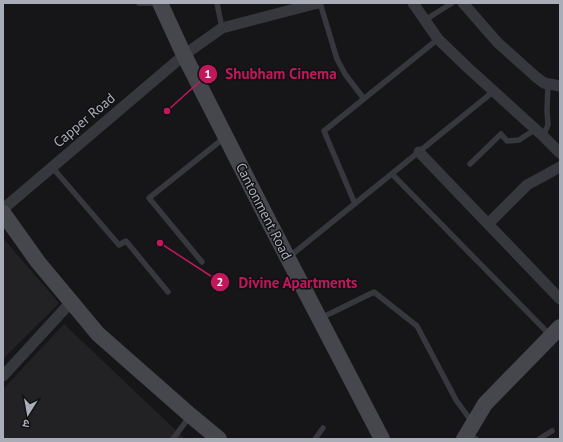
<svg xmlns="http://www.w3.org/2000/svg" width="563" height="442" font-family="'PT Sans','Noto Sans Devanagari',sans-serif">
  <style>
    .built { fill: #222225 }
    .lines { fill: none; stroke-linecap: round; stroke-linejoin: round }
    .lane { stroke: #37383d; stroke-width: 5.5 }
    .street { stroke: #37383d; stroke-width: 11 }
    .secondary { stroke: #45474d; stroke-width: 16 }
    .labels { text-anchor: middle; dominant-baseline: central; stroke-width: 3; stroke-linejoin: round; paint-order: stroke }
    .street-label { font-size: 14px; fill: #a8adb8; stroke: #111113 }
    .leader { fill: none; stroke: #c2185b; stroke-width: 1.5 }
    .callout-dot { fill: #c2185b; stroke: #111113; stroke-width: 1.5 }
    .mark-label { font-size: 12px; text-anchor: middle; font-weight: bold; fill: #fff }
    .callout-label { font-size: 15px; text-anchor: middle; font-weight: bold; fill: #c2185b; stroke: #111113; stroke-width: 3; stroke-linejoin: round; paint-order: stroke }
  </style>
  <rect width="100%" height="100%" fill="#161618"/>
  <!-- built -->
  <path class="built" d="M3,238L59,303L3,359Z
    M64,324L185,439H3V389Z"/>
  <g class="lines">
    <!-- lane -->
    <path class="lane" d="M139,3H151
      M217,3L222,28
      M320,3L337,59L345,74L364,99
      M425,20L452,3
      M543,136L548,125L547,110L548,84
      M470,164L501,134L507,141L519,140L536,129
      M52,167L119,245L126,241L168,292
      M392,174L550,335
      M355,204L324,131L438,39
      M289,257L494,91
      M202,262L149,198L224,138
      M321,318L374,292L417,326L456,400L472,422
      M468,434L476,439
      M173,439L190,416
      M315,439L323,428
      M539,439L552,431"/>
    <!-- street -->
    <path class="street" d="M413,3L438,39L467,67L543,136L560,153
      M463,3L498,43L536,77L544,83L560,86
      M419,152L560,299
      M3,209L184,55L222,28L318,3
      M488,224L527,185L560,167
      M3,376L71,302"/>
    <!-- secondary -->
    <path class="secondary" d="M160,3L184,55L267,218L382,439
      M3,213L38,262L98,334L190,415L219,439
      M464,439L485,404L560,327"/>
  </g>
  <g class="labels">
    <!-- street labels -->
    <g class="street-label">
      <text transform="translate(84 120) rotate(-40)">Capper Road</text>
      <text transform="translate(264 211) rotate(63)">Cantonment Road</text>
    </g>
  </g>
  <!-- callouts -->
  <path class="leader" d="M167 111L208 74M160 243L220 282"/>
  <g class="callout-dot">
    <circle cx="167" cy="111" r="4"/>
    <circle cx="160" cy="243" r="4"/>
    <circle cx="208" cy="74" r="10"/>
    <circle cx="220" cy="282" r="10"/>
  </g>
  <g class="mark-label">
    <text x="208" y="78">1</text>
    <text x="220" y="286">2</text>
  </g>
  <g class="callout-label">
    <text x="281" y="79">Shubham Cinema</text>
    <text x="298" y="288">Divine Apartments</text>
  </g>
  <!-- border -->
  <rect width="563" height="442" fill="none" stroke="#a8adb8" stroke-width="8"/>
  <!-- north arrow -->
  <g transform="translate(28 414) rotate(191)" stroke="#111113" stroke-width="3" paint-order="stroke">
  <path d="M0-3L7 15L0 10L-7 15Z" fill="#a8adb8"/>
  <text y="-6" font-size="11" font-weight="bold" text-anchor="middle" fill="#a8adb8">उ</text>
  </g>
</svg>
